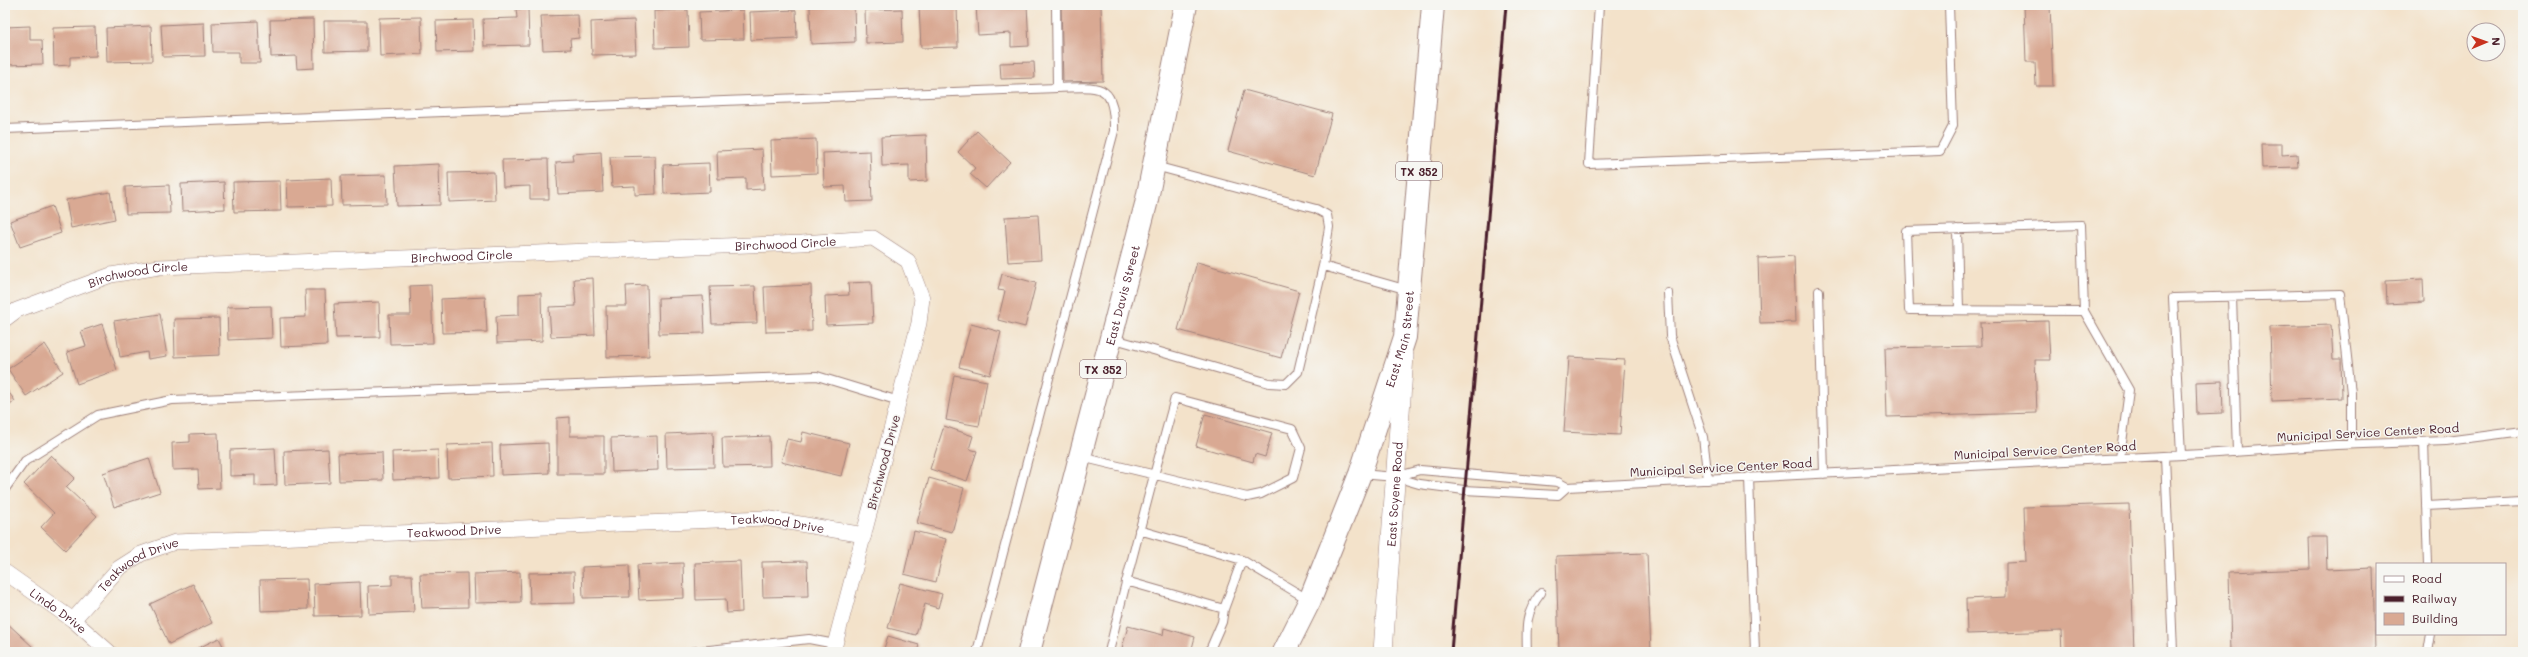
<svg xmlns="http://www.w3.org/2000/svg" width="2528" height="657" font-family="Mali,sans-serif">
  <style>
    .building { fill: #d9a993 }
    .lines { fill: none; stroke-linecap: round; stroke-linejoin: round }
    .service-casing { stroke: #9e807a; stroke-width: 10 }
    .minor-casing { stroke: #9e807a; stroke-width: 16 }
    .tertiary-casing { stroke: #9e807a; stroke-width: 20 }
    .primary-casing { stroke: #9e807a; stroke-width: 24 }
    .service { stroke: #fff; stroke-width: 8 }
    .minor { stroke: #fff; stroke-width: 15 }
    .tertiary { stroke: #fff; stroke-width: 19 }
    .primary { stroke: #fff; stroke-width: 22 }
    .rail { stroke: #4a1f2b; stroke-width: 3 }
    .labels { text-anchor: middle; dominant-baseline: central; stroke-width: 3; stroke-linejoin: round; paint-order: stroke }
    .shield { fill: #f6f6f2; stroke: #7e6067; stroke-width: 1 }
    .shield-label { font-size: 11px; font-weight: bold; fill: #4a1f2b }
    .street-label { font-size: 12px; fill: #4a1f2b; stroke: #f6f6f2 }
  </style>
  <rect width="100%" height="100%" fill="#f6f6f2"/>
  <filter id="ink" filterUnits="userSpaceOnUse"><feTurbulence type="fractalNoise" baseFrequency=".025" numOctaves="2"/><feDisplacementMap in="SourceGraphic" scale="8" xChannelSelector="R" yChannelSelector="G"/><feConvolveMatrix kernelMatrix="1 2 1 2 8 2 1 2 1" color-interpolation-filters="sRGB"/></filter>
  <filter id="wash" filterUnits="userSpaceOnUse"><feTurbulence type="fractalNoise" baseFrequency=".012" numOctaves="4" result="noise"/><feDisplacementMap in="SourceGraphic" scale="16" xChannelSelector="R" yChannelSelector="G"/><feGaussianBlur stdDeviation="0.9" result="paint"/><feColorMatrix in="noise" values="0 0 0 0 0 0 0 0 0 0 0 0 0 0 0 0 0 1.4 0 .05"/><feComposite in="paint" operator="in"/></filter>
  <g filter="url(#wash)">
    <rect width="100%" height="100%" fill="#f3e2ca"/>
    <g id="blocks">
      <!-- building -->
      <path class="building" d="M836,5H854L855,42L811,44L810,7Z
        M957,5L958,47L921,48L919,6Z
        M1011,5H1027L1029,46L1011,47V33L978,35L976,6Z
        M1061,5H1101L1103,81L1063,82Z
        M2024,5H2050L2053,86H2036L2035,62H2026Z
        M516,9H528L529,45L484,46L483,19L517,18Z
        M902,9L903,42L866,43L865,10Z
        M688,10L689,47L655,48L654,11Z
        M743,10L744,39L700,40L699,12Z
        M796,10L797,38L751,40L750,12Z
        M578,15L579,38L570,39L571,49L543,50L541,16Z
        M421,17L422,54L380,56L379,18Z
        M313,19L314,68L297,69L296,56L271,57L270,20Z
        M473,20L474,51L437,52L436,21Z
        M634,20L636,54L592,55L591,22Z
        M258,21L260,63H239V52H213L212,23Z
        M324,21H367V51L325,52Z
        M204,23L205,56L163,57L161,25Z
        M30,26V40H42L43,64L5,65V27Z
        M151,26L152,61L107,62L106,28Z
        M95,27L96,56L70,57V65L54,66L53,28Z
        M1034,62L1035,78L1001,79L1000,63Z
        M1244,90L1332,114L1315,175L1228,151Z
        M977,131L1010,162L986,188L970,174L975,168L958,152Z
        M926,135L927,181L909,182V165L882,166L881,137Z
        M816,139L817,173L772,175L771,141Z
        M2261,144H2282V155L2297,154L2298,167L2262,168Z
        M762,149L764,189L746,190V178L718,179L717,151Z
        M870,151L872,201L846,202L845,186L824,187L823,153Z
        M601,152L603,192L558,194L556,162L573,161L572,154Z
        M655,156L656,194L635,195V186L612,187L610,157Z
        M548,159L549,199H530V186L503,187L502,160Z
        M709,163L710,192L664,194L663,165Z
        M439,164L440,205L397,206L395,166Z
        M494,172L495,200L449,202L448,173Z
        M386,175L387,204L342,205L341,176Z
        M331,178L332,206L288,207L287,180Z
        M280,181L281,211L234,212L233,182Z
        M224,182L225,209L182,211L181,184Z
        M169,185L170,213L126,214L125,187Z
        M110,192L115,219L71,228L66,200Z
        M52,206L61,233L20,247L10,221Z
        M1038,215L1041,260L1008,262L1005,217Z
        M1794,256L1796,322L1760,323L1758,258Z
        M1197,262L1299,291L1281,358L1178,330Z
        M1002,274L1036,283L1025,327L998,320L1005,291L998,290Z
        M593,278L595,335L551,337L549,307L576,306L574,279Z
        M2423,279L2424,302L2387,304L2386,281Z
        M871,282L873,323L826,325L825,296L849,295L848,283Z
        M431,285L433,343L390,344L389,315H411L410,286Z
        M647,285L649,356L607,357L606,306H627L626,286Z
        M811,285L812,331L766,332L764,287Z
        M755,286L757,323L712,324L710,287Z
        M305,290H325L327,345L281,347L280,318L306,317Z
        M541,293L542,341L497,343L496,316L519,315V294Z
        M703,296L705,333L659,334L658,298Z
        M485,297L487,332L442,333L441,299Z
        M379,302L380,337L336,338L334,304Z
        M271,306L272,338L228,340L227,307Z
        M160,314L167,356L148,359L147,352L120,357L114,321Z
        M219,318L220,355L175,357L174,319Z
        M2048,321L2050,360H2035L2037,413L1887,417L1885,348L1981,346L1980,323Z
        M102,324L117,370L77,384L67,352L86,346L81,331Z
        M971,324L1001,332L990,375L959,367Z
        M2331,325L2333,359H2341L2342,398L2272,401L2270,327Z
        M45,344L63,372L26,396L8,369Z
        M1569,357L1625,360L1620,435L1564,432Z
        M954,375L987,381L979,426L946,420Z
        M2222,381L2223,413L2197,414L2196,382Z
        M5,387L15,401L5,409Z
        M1205,414L1272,433L1265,457L1255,454L1253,462L1196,446Z
        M570,417V436H604V474H557V418Z
        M944,426L973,436L969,449L977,451L967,481L930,469Z
        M713,432L714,467L667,468L666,434Z
        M803,432L849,443L841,476L781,462L787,439L801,442Z
        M218,433L220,488L199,489L198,469L173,470L172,443L190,442V434Z
        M657,436L658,470L612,472L611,438Z
        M769,436L770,466L723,467L722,438Z
        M492,443L493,476L448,478L447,445Z
        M548,443L549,473L501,475L500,445Z
        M275,448L277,485L255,486V475L230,476V450Z
        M328,449L330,483L285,485L284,451Z
        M438,450L439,478L393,480L392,452Z
        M382,452L383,480L339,481L338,454Z
        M51,455L75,478L66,487L97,516L65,550L41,527L54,513L24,484Z
        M149,458L160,492L114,507L103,473Z
        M929,478L964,488L952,532L917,523Z
        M2129,504L2134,652H2062L2061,631L1967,634L1966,599L2006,597V563L2026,562L2024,507Z
        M914,531L946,539L936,582L904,574Z
        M2309,537H2326L2327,570L2373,568L2375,652H2231L2229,572L2310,569Z
        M1647,553L1651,652H1559L1556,556Z
        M740,561L742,612L727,613L726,599L696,600L695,563Z
        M807,561L808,596L763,597L762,562Z
        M683,563L684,598L639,600L637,565Z
        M629,565L630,597L583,598L582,567Z
        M520,572L521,602L475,603L474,574Z
        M574,572L575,603L530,604L529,573Z
        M467,573L468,607L422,608L420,574Z
        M392,575H412L414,612L369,614L368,586L392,585Z
        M307,579L308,609L261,611L260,580Z
        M360,582L361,615L315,616L314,584Z
        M900,583L942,594L938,608L925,604L916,635L888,628Z
        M193,584L212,623L169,644L150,604Z
        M5,621L34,648L30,652H5Z
        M1128,626L1163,635L1164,628L1195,637L1191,652H1121Z
        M888,636L919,645L917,652H883Z
        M219,638L226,652H190Z"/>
    </g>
  </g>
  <g filter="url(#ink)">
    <use href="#blocks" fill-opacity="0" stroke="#9e807a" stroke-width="1"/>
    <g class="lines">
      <!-- service casing -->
      <g class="service-casing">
        <path id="service" d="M1599,5L1589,164L1940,151L1953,126L1949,5
          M5,129L1057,88
          M1155,166L1316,209L1327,215L1329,227L1323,266L1408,290
          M1957,229L1959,310
          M1819,291L1824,474
          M1668,293L1670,336L1703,437L1708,480
          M2232,297L2237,452
          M2084,311L2081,225L1906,231L1909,310L2084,311L2129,390L2120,458
          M1111,338L1269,383L1286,384L1298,372L1323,266
          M2424,442L2428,564
          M2181,455L2173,298L2340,294L2351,393V444
          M2165,456L2173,652
          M1081,457L1247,497L1261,494L1293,478L1301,448L1292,429L1175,398C1152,482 1129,567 1109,652
          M1361,474L1395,477L1419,484L1464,490L1558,495L1567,487
          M1395,477L1420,470L1558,482L1567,487L2202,454L2336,445L2446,441L2523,431
          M1749,477L1755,652
          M5,489L25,461L98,415L172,400L817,376L899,401
          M2426,506L2523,501
          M1139,530L1242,560L1309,600
          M1126,581L1224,609L1222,622L1209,652
          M1224,609L1242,560
          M691,652L809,639L835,644
          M977,652L1114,131C1115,81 1099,87 1057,88L1056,5
          M1527,652C1526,627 1525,613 1541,593
          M2428,652L2431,634"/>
      </g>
      <!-- minor casing -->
      <g class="minor-casing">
        <g id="minor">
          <path id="s1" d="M5,319L17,310L111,275L159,267L802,243L873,238L908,261L922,298L919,323L833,652"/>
          <path id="s2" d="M5,572L73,620L109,652"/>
          <path id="s3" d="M73,620L119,568L141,554L175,542L765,518L864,535"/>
        </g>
      </g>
      <!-- tertiary casing -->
      <g class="tertiary-casing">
        <g id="tertiary">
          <path id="s4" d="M1383,652L1404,356"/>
        </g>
      </g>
      <!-- primary casing -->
      <g class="primary-casing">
        <g id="primary">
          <path id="s5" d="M1029,652L1146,204L1186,5"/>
          <path id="s6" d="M1284,652L1310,600L1360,474L1405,337L1433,5"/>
        </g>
      </g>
      <!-- service -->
      <use href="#service" class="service"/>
      <!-- minor -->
      <use href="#minor" class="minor"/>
      <!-- tertiary -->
      <use href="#tertiary" class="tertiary"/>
      <!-- primary -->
      <use href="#primary" class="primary"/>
      <!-- rail -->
      <path class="rail" d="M1451,652L1506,5"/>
    </g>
  </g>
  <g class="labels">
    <!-- shield labels -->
    <g class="shield">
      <rect x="1396" y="162" width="46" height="18" rx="3"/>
      <rect x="1080" y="360" width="46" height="18" rx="3"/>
    </g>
    <g class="shield-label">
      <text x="1419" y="171">TX 352</text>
      <text x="1103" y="369">TX 352</text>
    </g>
    <!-- street labels -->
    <g class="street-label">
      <text stroke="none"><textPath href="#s1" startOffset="791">Birchwood Circle</textPath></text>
      <text stroke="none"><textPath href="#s1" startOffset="467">Birchwood Circle</textPath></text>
      <text stroke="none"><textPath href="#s1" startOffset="142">Birchwood Circle</textPath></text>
      <text stroke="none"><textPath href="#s5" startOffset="369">East Davis Street</textPath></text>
      <text stroke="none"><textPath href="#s6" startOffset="335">East Main Street</textPath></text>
      <text transform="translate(2368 432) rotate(-3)">Municipal Service Center Road</text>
      <text transform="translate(2045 450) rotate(-3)">Municipal Service Center Road</text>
      <text transform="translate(883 462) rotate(-75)">Birchwood Drive</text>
      <text transform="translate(1721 467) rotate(-3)">Municipal Service Center Road</text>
      <text stroke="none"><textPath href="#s4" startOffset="158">East Scyene Road</textPath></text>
      <text stroke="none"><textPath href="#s3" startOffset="735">Teakwood Drive</textPath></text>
      <text stroke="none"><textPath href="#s3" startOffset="411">Teakwood Drive</textPath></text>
      <text stroke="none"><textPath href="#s3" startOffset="88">Teakwood Drive</textPath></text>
      <text stroke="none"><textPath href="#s2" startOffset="66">Lindo Drive</textPath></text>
    </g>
  </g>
  <!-- margin -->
  <rect width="2528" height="657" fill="none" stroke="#f6f6f2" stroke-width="20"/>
  <!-- legend -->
  <rect x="2376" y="563" width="130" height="72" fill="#f6f6f2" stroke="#b1a0a2"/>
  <rect x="2384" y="576" width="20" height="6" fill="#ffffff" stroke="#b1a0a2"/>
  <text x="2412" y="583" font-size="12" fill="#4a1f2b">Road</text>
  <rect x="2384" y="596" width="20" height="6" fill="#4a1f2b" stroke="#b1a0a2"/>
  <text x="2412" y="603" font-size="12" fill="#4a1f2b">Railway</text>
  <rect x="2384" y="613" width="20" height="12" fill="#d9a993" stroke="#b1a0a2"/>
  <text x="2412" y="623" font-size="12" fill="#4a1f2b">Building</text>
  <!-- north arrow -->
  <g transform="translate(2486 42) rotate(88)"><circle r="19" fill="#f6f6f2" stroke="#b1a0a2"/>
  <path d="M0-3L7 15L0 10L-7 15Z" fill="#c8321e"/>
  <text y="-6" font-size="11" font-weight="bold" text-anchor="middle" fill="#4a1f2b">N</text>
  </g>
</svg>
